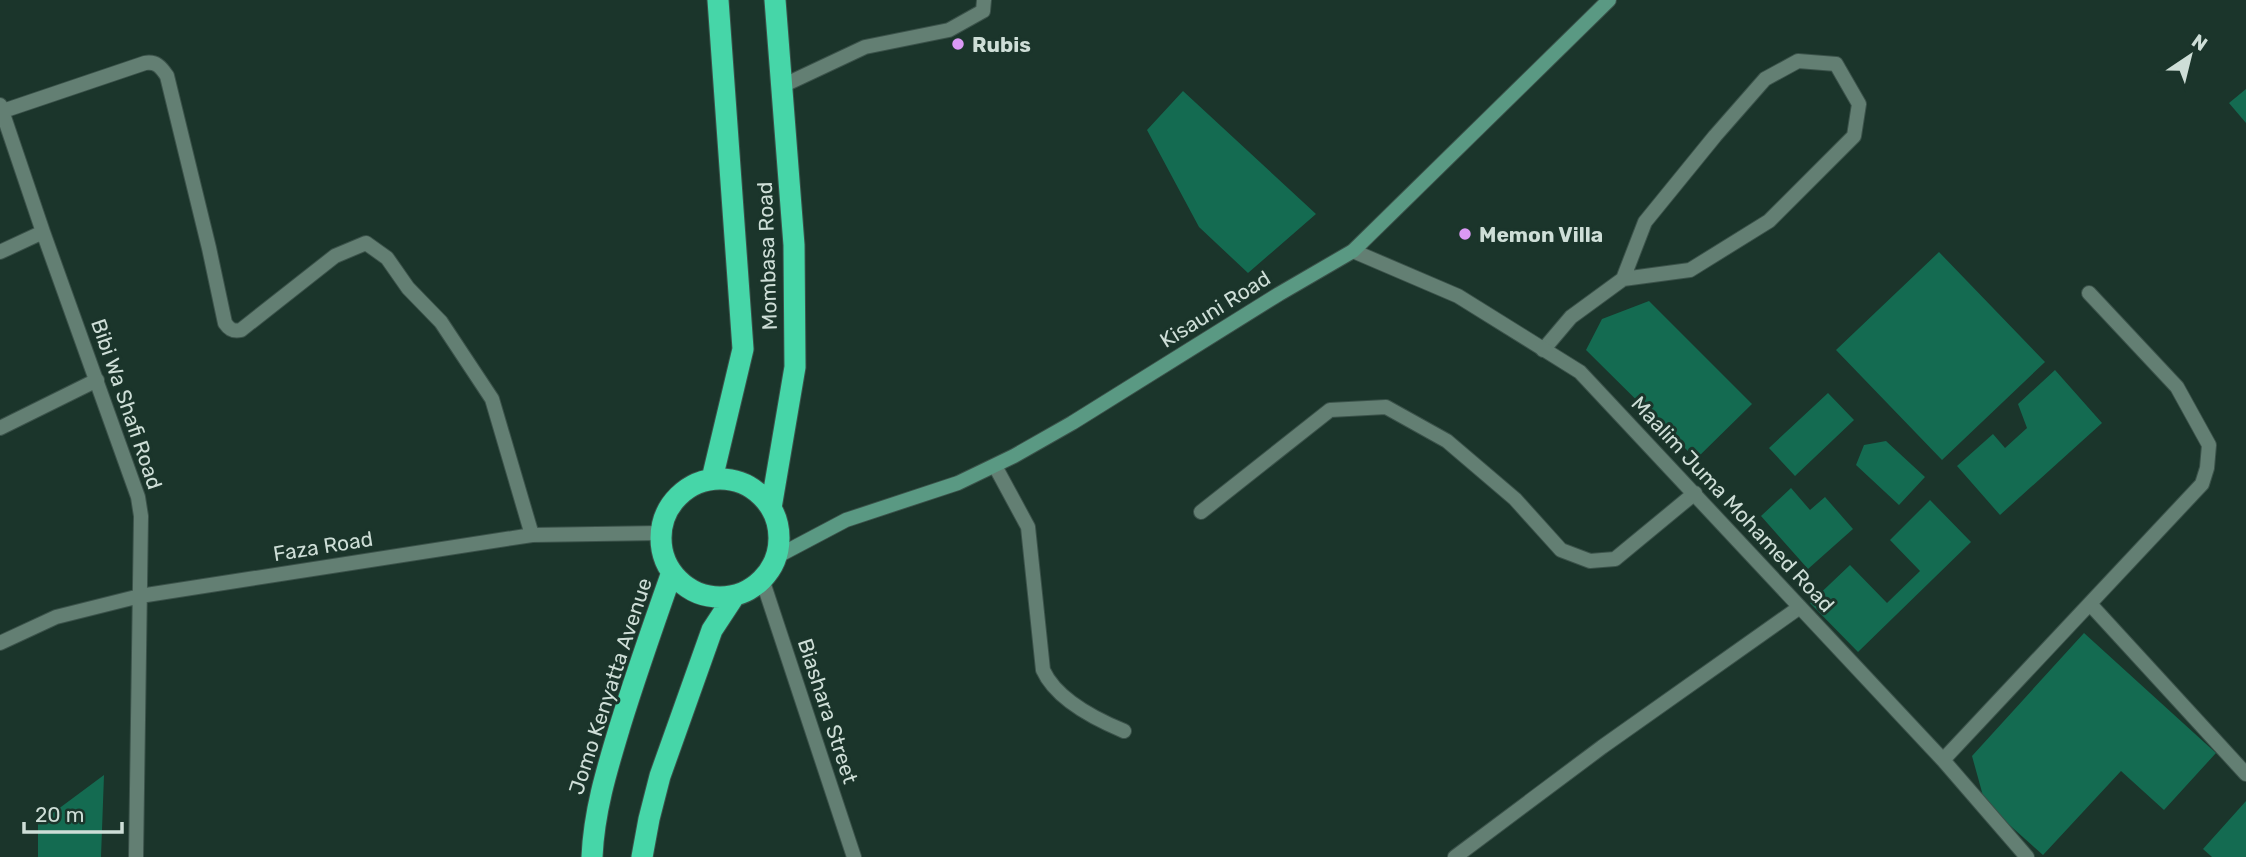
<svg xmlns="http://www.w3.org/2000/svg" width="2246" height="857" font-family="Rubik,sans-serif">
  <style>
    .building { fill: #146b51 }
    .lines { fill: none; stroke-linecap: round; stroke-linejoin: round }
    .lane-casing { stroke: #3b524a; stroke-width: 16 }
    .street-casing { stroke: #3b524a; stroke-width: 16 }
    .secondary-casing { stroke: #3b524a; stroke-width: 16 }
    .highway-casing { stroke: #3b524a; stroke-width: 23 }
    .lane { stroke: #637f73; stroke-width: 14 }
    .street { stroke: #637f73; stroke-width: 14 }
    .secondary { stroke: #5a9983; stroke-width: 14 }
    .highway { stroke: #46d6a8; stroke-width: 21 }
    .poi-dot { fill: #db99f5; stroke: #1b352b; stroke-width: 2.5 }
    .labels { text-anchor: middle; dominant-baseline: central; stroke-width: 6; stroke-linejoin: round; paint-order: stroke }
    .poi-label { font-size: 21px; font-weight: bold; fill: #ceded7; stroke: #1b352b; text-anchor: start }
    .street-label { font-size: 21px; fill: #ceded7; stroke: #1b352b }
  </style>
  <rect width="100%" height="100%" fill="#1b352b"/>
  <!-- building -->
  <path class="building" d="M2246,89V123L2229,103Z
    M1183,91L1316,214L1248,273L1199,227L1147,130Z
    M1939,252L2045,362L1942,460L1836,350Z
    M1649,301L1752,404L1696,459L1586,350L1602,319Z
    M2055,370L2102,423L2000,515L1957,466L1993,434L2005,448L2027,428L2018,404Z
    M1828,393L1854,420L1795,476L1769,448Z
    M1886,441L1925,477L1899,505L1856,465L1864,445Z
    M1791,488L1810,510L1825,497L1853,529L1808,569L1761,516Z
    M1930,500L1971,542L1858,652L1810,603L1850,565L1887,603L1920,571L1890,540Z
    M2084,633L2216,753L2164,810L2121,771L2043,855L1985,803L1972,756Z
    M104,775L101,857H38V824Z
    M2246,801V857H2212L2203,849Z"/>
  <g class="lines">
    <!-- lane casing -->
    <g class="lane-casing">
      <path id="lane" d="M782,86L865,47L949,30L983,11L984,0
        M1543,350L1571,317L1623,279L1690,270L1769,221L1854,136L1859,104L1836,64L1798,61L1765,79L1715,136L1645,222L1623,279"/>
    </g>
    <!-- street casing -->
    <g class="street-casing">
      <path id="street" d="M0,105L43,232L138,497L141,516L136,857
        M3,111L145,63C156,61 161,67 167,76L209,248L225,323C229,329 233,332 241,330L335,256L366,243L387,258L408,288L441,322L492,399L532,535
        M1353,251L1458,296L1580,372L1943,760L2027,857
        M0,252L43,232
        M0,428L97,380
        M995,466L1028,527L1043,670C1056,699 1095,719 1124,731
        M1201,512L1330,410L1386,407L1447,441L1515,499L1561,550L1590,561L1615,559L1695,493
        M762,579L854,857
        M2090,604L2246,774
        M0,643L56,617L140,596L532,535L661,533
        M1943,760L2202,484L2207,468L2209,445L2177,387L2089,293
        M1455,857L1602,747L1800,607"/>
    </g>
    <!-- secondary casing -->
    <g class="secondary-casing">
      <path id="secondary" d="M776,557L846,520L958,483L1014,456L1072,423L1279,294L1353,251L1609,0"/>
    </g>
    <!-- highway casing -->
    <g class="highway-casing">
      <path id="highway" d="M712,479L743,349L718,0
        M661 538a59 59 0 1 1 118 0a59 59 0 1 1-118 0Z
        M771,508L795,367L794,245L775,0
        M592,857C594,811 607,769 620,726C636,674 654,623 672,572
        M642,857L649,819L660,776L712,630L735,595"/>
    </g>
    <!-- lane -->
    <use href="#lane" class="lane"/>
    <!-- street -->
    <use href="#street" class="street"/>
    <!-- secondary -->
    <use href="#secondary" class="secondary"/>
    <!-- highway -->
    <use href="#highway" class="highway"/>
  </g>
  <!-- markers -->
  <g class="poi-dot">
    <circle cx="958" cy="44" r="7"/>
    <circle cx="1465" cy="234" r="7"/>
  </g>
  <g class="labels">
    <!-- poi labels -->
    <g class="poi-label">
      <text x="972" y="44">Rubis</text>
      <text x="1479" y="234">Memon Villa</text>
    </g>
    <!-- street labels -->
    <g class="street-label">
      <text transform="translate(767 256) rotate(-92)">Mombasa Road</text>
      <text transform="translate(1215 309) rotate(-32)">Kisauni Road</text>
      <text transform="translate(127 404) rotate(71)">Bibi Wa Shafi Road</text>
      <text transform="translate(1733 504) rotate(47)">Maalim Juma Mohamed Road</text>
      <text transform="translate(323 546) rotate(-9)">Faza Road</text>
      <text transform="translate(610 686) rotate(-72)">Jomo Kenyatta Avenue</text>
      <text transform="translate(828 711) rotate(72)">Biashara Street</text>
    </g>
  </g>
  <!-- north arrow -->
  <g transform="translate(2190 56) rotate(35)" stroke="#1b352b" stroke-width="5" paint-order="stroke">
  <path d="M0-5L12 26L0 18L-12 26Z" fill="#ceded7"/>
  <text y="-10" font-size="19" font-weight="bold" text-anchor="middle" fill="#ceded7">N</text>
  </g>
  <!-- scale -->
  <path d="M24 822v10h98v-10" fill="none" stroke="#ceded7" stroke-width="3.5"/>
  <text x="35" y="822" font-size="21" fill="#ceded7" stroke="#1b352b" stroke-width="5" paint-order="stroke">20 m</text>
</svg>
